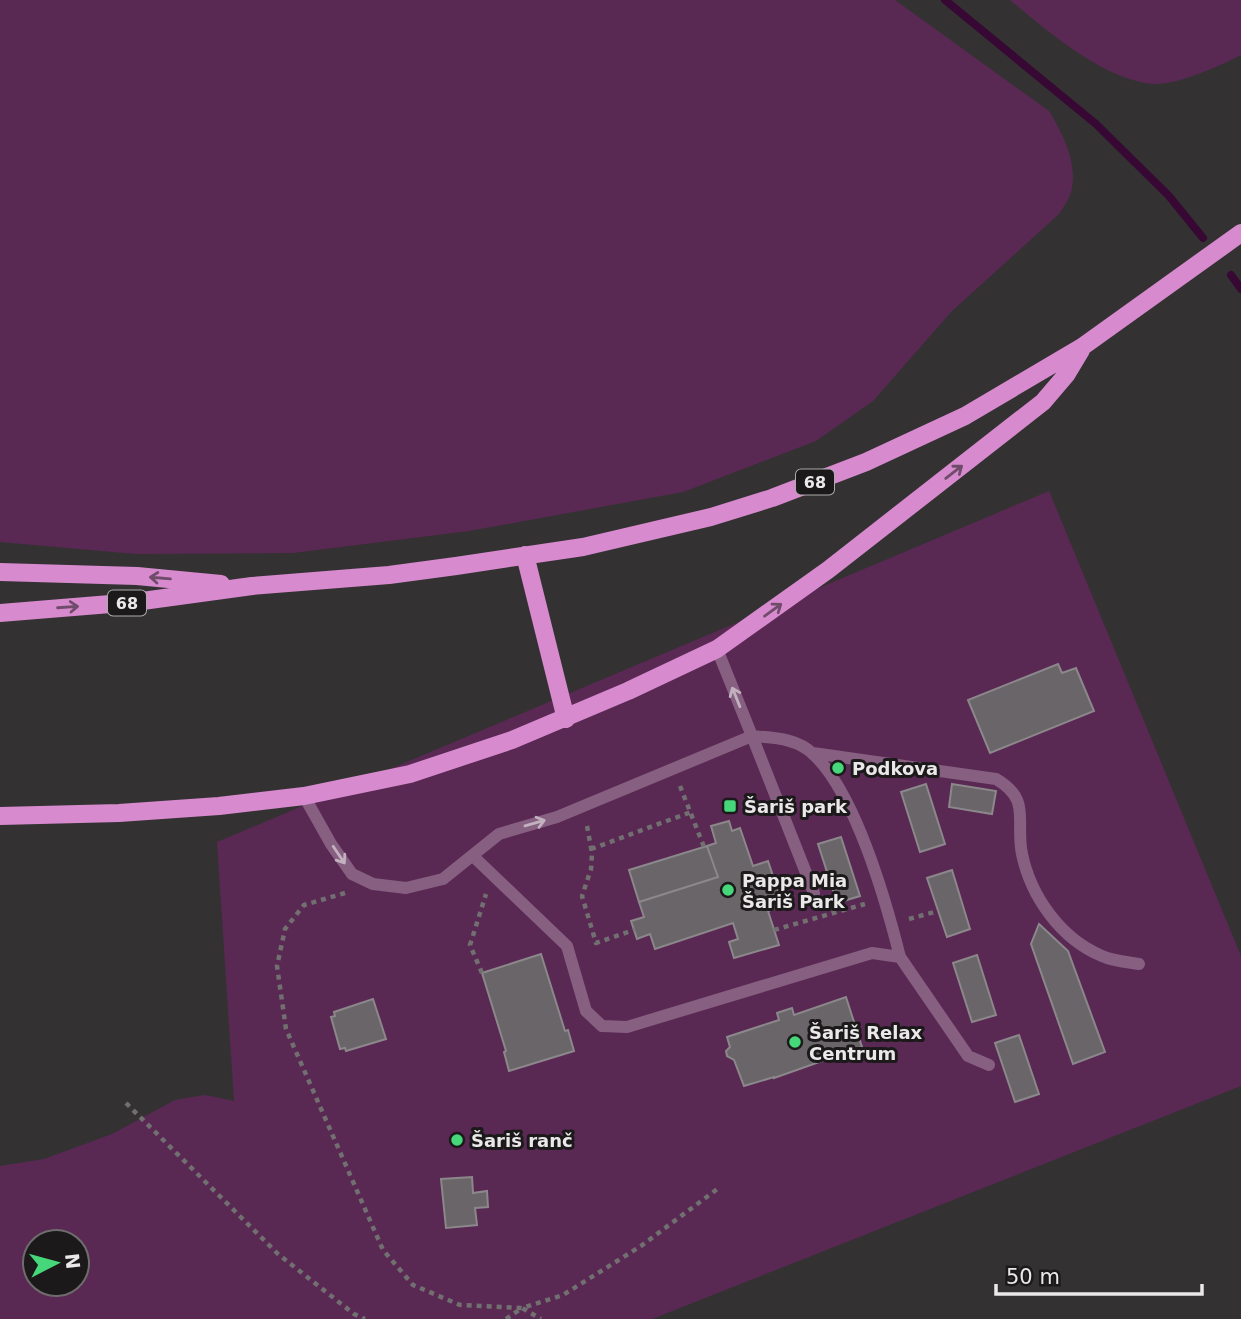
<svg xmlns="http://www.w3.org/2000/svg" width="1241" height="1319" font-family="'DejaVu Sans',sans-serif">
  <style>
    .green { fill: #592954; fill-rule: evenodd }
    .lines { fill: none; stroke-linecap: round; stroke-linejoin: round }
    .stream { stroke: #380834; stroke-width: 8 }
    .building { fill: #696568; stroke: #8b878a; stroke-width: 2 }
    .path { stroke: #726f71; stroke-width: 4.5; stroke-dasharray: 5 5; stroke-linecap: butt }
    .service { stroke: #865f81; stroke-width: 12 }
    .primary { stroke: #d88acf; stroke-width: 18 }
    .oneway { stroke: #704c6b }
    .oneway2 { stroke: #c2b1bf }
    .poi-dot { fill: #46d77a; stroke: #1b191a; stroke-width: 2.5 }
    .labels { text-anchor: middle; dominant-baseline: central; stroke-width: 6; stroke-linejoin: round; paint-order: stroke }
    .shield { fill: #1b191a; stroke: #acaaab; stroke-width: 2 }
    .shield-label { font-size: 16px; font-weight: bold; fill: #eae8e9 }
    .poi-label { font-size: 18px; font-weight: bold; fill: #eae8e9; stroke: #1b191a; text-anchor: start }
  </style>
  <rect width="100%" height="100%" fill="#343133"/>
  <!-- green -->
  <path class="green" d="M0,0H895L1049,111C1063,134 1080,167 1070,195C1068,201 1063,208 1059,214L951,312L873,401L816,441L683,492L469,531L293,553L136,554L0,542Z
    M1010,0H1241V55C1220,66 1177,85 1154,84C1103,80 1048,31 1010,0Z
    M1049,491L1241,956V1086L652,1319H0V1166L44,1159L112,1134L175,1100L205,1095L234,1101L217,842ZM35,1242H77V1284H35Z"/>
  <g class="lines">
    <!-- stream -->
    <path class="stream" d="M945,0L1096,124L1169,196L1203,238
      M1231,275L1241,289"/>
  </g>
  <!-- building -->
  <path class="building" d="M1058,664L1062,673L1076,668L1094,711L990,753L968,700Z
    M926,784L945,844L920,852L901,792Z
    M952,784L996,791L992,814L949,807Z
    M729,821L732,831L740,828L753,866L768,861L783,906L768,911L779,945L734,958L729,942L738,939L733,923L655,949L650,934L637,939L631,921L644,917L639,902L718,877L707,846L716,843L711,826Z
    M841,837L860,896L837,903L818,844Z
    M707,846L718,877L639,902L629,870Z
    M952,870L970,929L947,937L927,878Z
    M1039,924L1068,951L1105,1052L1073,1064L1031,944Z
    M541,954L565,1031L568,1030L574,1051L509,1071L504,1052L506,1051L482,973Z
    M977,955L996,1015L972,1022L953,963Z
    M846,997L862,1047L774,1078V1077L744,1086L734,1060L727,1056L726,1051L730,1047L727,1037L779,1020L777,1013L792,1008L794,1015Z
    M373,999L386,1039L346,1051L345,1048L340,1049L331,1017L335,1016L334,1012Z
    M1019,1035L1039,1094L1015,1102L995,1043Z
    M472,1177L473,1193L487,1191L488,1207L475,1208L477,1225L446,1228L441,1179Z"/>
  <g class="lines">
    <!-- path -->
    <path class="path" d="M680,786L704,847
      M587,826L592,853L591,869L582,896L596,943L634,930
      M591,849L691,812
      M345,893L304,905L285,929L277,966L286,1029L383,1250L413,1285L460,1305L522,1308L563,1295L641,1246L720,1187
      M909,919L938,911
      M774,930L865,904
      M482,973L470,945L486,894
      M126,1103L278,1254L354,1314L365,1319
      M506,1319L522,1308L541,1319"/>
    <!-- service -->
    <path class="service" d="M813,753L996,779C1032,800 1015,820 1022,854C1031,897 1061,939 1102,956C1113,961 1127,962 1139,964
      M304,796L331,844L352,874L373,884L406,888L443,879L499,834L557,817L752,736L717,649
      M474,857L567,946L586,1011L602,1026L627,1027L872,953L900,957L968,1056L989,1065
      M814,893L752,736C774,738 797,738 813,754C855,792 886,901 900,957"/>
    <!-- primary -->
    <path class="primary" d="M525,555L566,719
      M0,572L137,576L221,584
      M0,613L135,602L252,586L389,575L456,566L583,547L711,517L772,498L866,462L965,416L1082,347L1241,233
      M0,816L119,813L219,806L304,796L410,774L512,740L628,691L717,649L828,570L1043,402L1066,375L1081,350"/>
  </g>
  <!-- one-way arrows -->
  <defs><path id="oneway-shaft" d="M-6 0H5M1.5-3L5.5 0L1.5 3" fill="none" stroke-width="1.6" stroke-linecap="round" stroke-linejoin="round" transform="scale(1.75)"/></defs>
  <g class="oneway">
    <use href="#oneway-shaft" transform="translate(954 472) rotate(-38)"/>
    <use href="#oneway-shaft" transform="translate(160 578) rotate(-175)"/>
    <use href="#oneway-shaft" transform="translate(68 607) rotate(-4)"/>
    <use href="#oneway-shaft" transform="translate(773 610) rotate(-36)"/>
  </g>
  <g class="oneway2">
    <use href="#oneway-shaft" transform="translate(736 697) rotate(-112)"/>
    <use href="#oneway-shaft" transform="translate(535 823) rotate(-16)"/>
    <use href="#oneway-shaft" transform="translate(339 855) rotate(56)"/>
  </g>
  <!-- markers -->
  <g class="poi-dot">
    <circle cx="838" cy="768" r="7"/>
    <rect x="723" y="799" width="14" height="14" rx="3.5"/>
    <circle cx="728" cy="890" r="7"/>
    <circle cx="795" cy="1042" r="7"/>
    <circle cx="457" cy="1140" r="7"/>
  </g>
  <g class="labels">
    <!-- shield labels -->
    <g class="shield">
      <rect x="796" y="469.5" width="38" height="25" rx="5"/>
      <rect x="108" y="590.5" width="38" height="25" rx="5"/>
    </g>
    <g class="shield-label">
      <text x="815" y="482">68</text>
      <text x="127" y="603">68</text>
    </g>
    <!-- poi labels -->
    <g class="poi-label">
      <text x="852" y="768">Podkova</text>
      <text x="744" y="806">Šariš park</text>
      <text x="742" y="880">Pappa Mia<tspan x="742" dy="21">Šariš Park</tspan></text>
      <text x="809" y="1032">Šariš Relax<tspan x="809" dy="21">Centrum</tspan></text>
      <text x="471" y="1140">Šariš ranč</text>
    </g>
  </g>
  <!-- north arrow -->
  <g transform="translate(56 1263) rotate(84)"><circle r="33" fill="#1b191a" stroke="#6e6c6d" stroke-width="2"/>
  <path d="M0-5L12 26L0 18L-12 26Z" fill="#46d77a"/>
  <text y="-10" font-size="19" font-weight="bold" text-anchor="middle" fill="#eae8e9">N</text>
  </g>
  <!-- scale -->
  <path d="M996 1284v10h206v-10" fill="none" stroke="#eae8e9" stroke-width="3.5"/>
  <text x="1006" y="1284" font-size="21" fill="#eae8e9" stroke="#1b191a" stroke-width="5" paint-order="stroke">50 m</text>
</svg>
